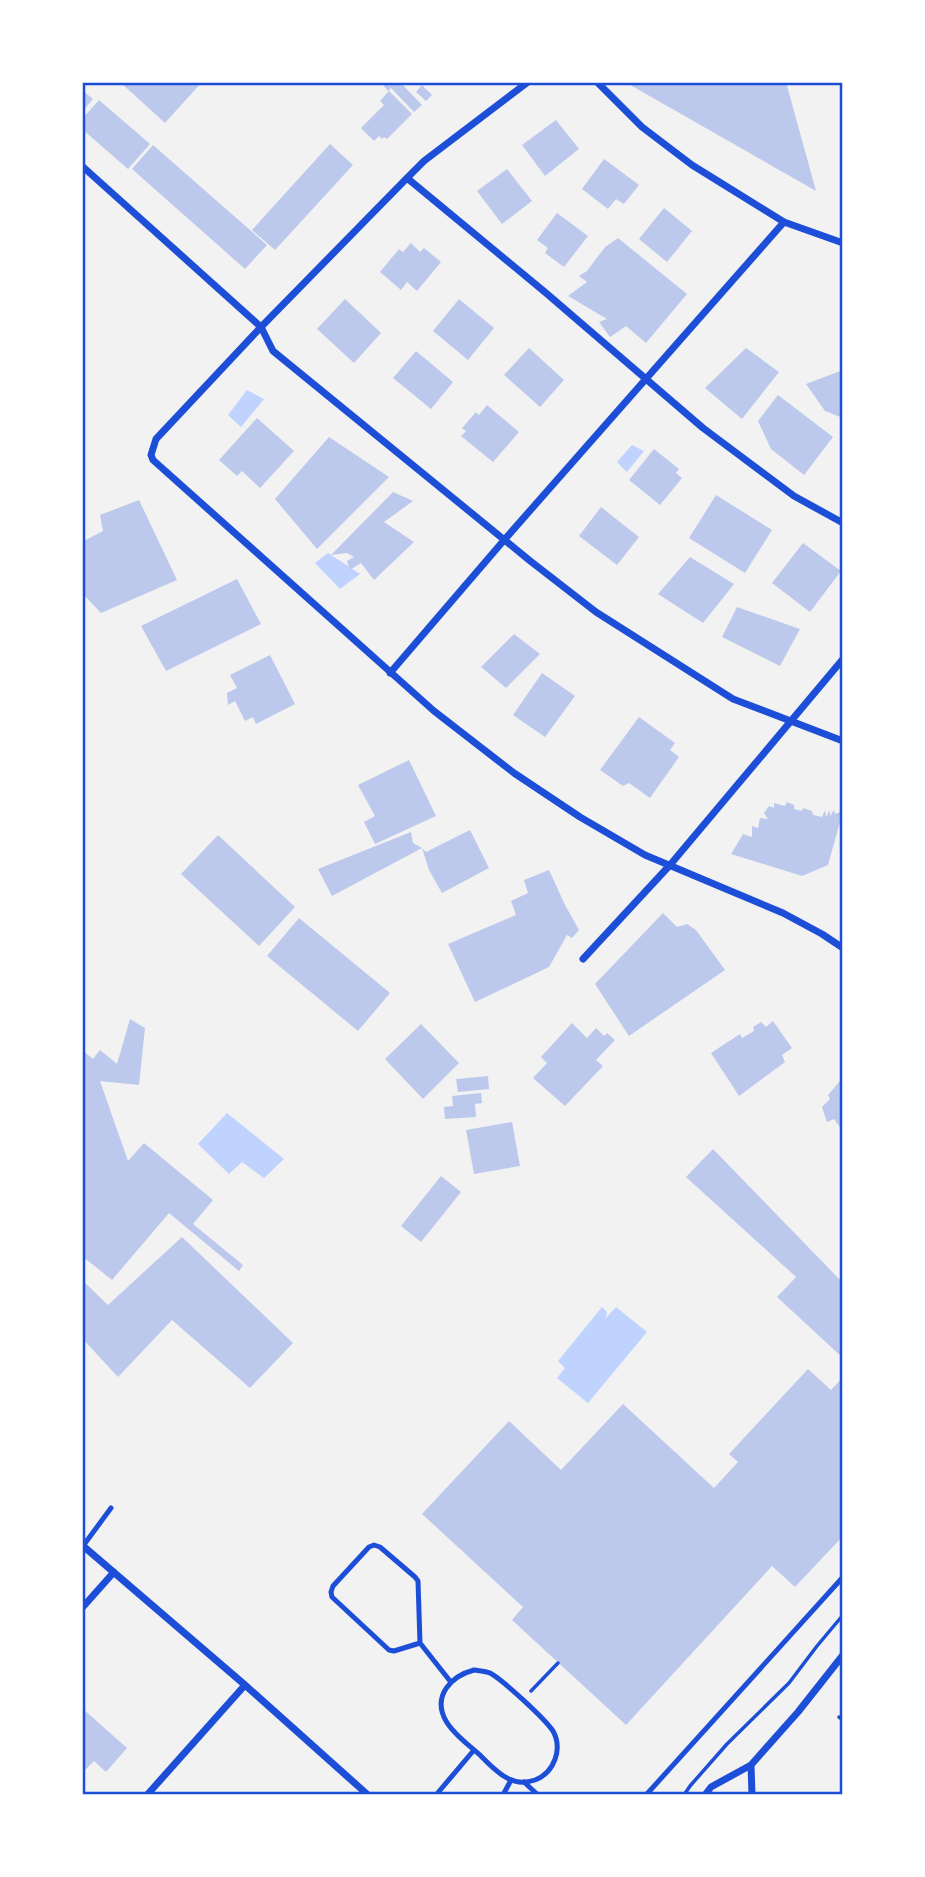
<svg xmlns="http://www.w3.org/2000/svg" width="925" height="1877" font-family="Mulish,sans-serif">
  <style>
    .water { fill: #bfd3fe }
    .building { fill: #bdc9ec }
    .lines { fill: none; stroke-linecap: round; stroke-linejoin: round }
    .path { stroke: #1d4ed8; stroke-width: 3.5 }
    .service { stroke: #1d4ed8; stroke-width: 5 }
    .minor { stroke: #1d4ed8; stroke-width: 7 }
    .neatline { fill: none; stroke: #1d4ed8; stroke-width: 2.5 }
  </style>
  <rect width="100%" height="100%" fill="#f2f2f2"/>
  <!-- water -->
  <path class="water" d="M247,390L264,399L241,427L228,415Z
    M632,445L644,451L627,472L617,462Z
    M328,553L360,574L340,589L315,563Z
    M227,1113L284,1159L264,1178L242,1162L229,1174L198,1144Z
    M602,1307L607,1312L606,1318L616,1307L647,1332L588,1403L557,1378L565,1368L558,1361Z"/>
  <!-- building -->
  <path class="building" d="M120,82H202L165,123Z
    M386,82H400L422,105L414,112L391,88L388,91L383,85Z
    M625,82H786L816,191Z
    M422,85L432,95L426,101L416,92Z
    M82,90L93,99L82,112Z
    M389,91L412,114L387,139L384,137L382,139L379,136L374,141L361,128L384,105L380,101Z
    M99,100L150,144L128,169L82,129V119Z
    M556,120L579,149L545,176L522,145Z
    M330,144L353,165L275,250L252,230Z
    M153,145L267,245L245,269L132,169Z
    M604,159L639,185L624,204L616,199L608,209L582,189Z
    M507,169L532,201L502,224L477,191Z
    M664,208L692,231L667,262L639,239Z
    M557,213L588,236L564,267L545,253L548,248L537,240Z
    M618,238L687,294L646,343L626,326L610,337L599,322L607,319L568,296L587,282L579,276L587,271L605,247Z
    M411,243L420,252L424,248L441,262L417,291L407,282L401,290L380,272L399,249L403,252Z
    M345,299L381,333L354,363L317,329Z
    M459,299L494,328L468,360L433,331Z
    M529,348L564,380L540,407L504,375Z
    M746,348L779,372L742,419L705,388Z
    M416,351L453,382L431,409L393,378Z
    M843,370V418L825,411L806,384Z
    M778,395L833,437L804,475L771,449L758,421Z
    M487,405L519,432L493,462L461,436L466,431L462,428L476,412L479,415Z
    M257,418L294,451L260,488L242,471L237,476L219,460Z
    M329,437L389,477L317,549L275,499Z
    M654,449L679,469L676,473L682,478L660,505L629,480Z
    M393,492L413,501L384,522L414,542L374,580L361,563L350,570L347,561L354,557L347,553L331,555Z
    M716,495L772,530L745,573L689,538Z
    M139,500L177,580L101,613L82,593V542L103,531L100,515Z
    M601,507L639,537L617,565L579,536Z
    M803,543L841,571L810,612L772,583Z
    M690,557L734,584L703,623L658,594Z
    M237,579L261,624L166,671L141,626Z
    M737,607L800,629L780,666L722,637Z
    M514,634L540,654L506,688L481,667Z
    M270,655L295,704L256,724L253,717L245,721L235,701L228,705L227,693L237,688L230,675Z
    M542,673L575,696L545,737L513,715Z
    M639,717L675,743L670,750L679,757L650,798L629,783L623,786L600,770Z
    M409,760L436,816L375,844L364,822L375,816L358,785Z
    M787,802L794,805V809L802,811L803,808L812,811L813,815L822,817L825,810L826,817L830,810V816L834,810L835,814L843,811L828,865L802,876L731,854L743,834L752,837V826L758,828L760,818L768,819L764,813L769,806L774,808V803L785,806Z
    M470,830L489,868L442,893L429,870L422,848L426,852Z
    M411,832L413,843L422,848L332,896L318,869Z
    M218,835L295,907L259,946L181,874Z
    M549,870L565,905L579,930L572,938L567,935L549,967L475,1002L448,944L516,915L511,901L528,893L524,880Z
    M663,913L677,927L687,924L696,930L725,970L629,1036L595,984Z
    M299,918L390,993L358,1031L267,956Z
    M130,1019L145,1028L139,1085L100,1081L128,1161L144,1143L213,1200L193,1224L243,1265L239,1271L169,1213L112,1280L82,1256V1050L93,1059L100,1050L117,1064Z
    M773,1021L792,1048L782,1055L785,1062L739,1096L711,1053L740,1034L742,1038L754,1031L753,1027L761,1022L766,1027Z
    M572,1023L587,1038L596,1028L604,1036L607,1033L615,1040L596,1060L603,1066L565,1106L533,1078L547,1063L541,1057Z
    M421,1024L459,1063L423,1099L385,1059Z
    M488,1076L489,1089L458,1092L456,1079Z
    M840,1081L843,1082V1131L834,1119L827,1122L822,1107L830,1099L828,1095Z
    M481,1093L482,1103L475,1104L476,1117L445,1119L444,1107L453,1106L452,1096Z
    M512,1122L520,1166L474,1174L466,1130Z
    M713,1149L843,1283V1358L777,1297L796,1277L686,1177Z
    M441,1176L461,1192L421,1242L401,1226Z
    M182,1237L293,1343L250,1388L172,1320L118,1377L82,1338V1280L108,1305Z
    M808,1369L831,1390L843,1377V1536L795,1587L772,1566L626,1725L512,1620L523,1607L422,1514L509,1421L561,1470L623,1404L714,1488L738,1462L729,1454Z
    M82,1708L127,1748L106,1772L94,1761L85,1770L82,1767V1759L85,1756L82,1754Z"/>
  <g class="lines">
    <!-- path -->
    <path class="path" d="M531,1691L558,1663
      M839,1717L843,1720
      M684,1795L690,1786L727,1744L789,1683L817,1646L843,1615"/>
    <!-- service -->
    <path class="service" d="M374,1545L380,1547L415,1577L418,1581L420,1643L394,1651L389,1650L332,1597L331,1592L333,1586L369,1547Z
      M83,1546L111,1508
      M420,1643L450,1681
      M474,1670C480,1671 485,1671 490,1673C503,1680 545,1719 553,1731C563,1749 554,1773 535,1780C526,1783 517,1783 509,1779C498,1774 489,1764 480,1755C469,1745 454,1735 446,1721C432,1696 451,1676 474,1670Z
      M524,1782L538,1795
      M436,1795L474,1750
      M503,1795L511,1780
      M646,1795L843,1577"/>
    <!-- minor -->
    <path class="minor" d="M528,82L424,161L407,178L261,327L156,439L151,455L153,460L434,711L514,773L580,817L645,855L783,913L822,934L843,948
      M597,82L642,127L692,165L784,222L843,243
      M82,166L261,327L273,351L529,560L596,612L733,699L843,741
      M407,178L546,293L703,428L794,496L843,523
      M390,673L505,539L784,222
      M583,959L670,865L843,659
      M82,1545L245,1685L368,1795
      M82,1608L114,1572
      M751,1765L752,1795
      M147,1795L245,1685
      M705,1795L711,1787L751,1765L798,1712L843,1655"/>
  </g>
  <!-- border -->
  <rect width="925" height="1877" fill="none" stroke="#ffffff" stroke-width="168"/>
  <rect x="84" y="84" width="757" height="1709" class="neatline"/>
</svg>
